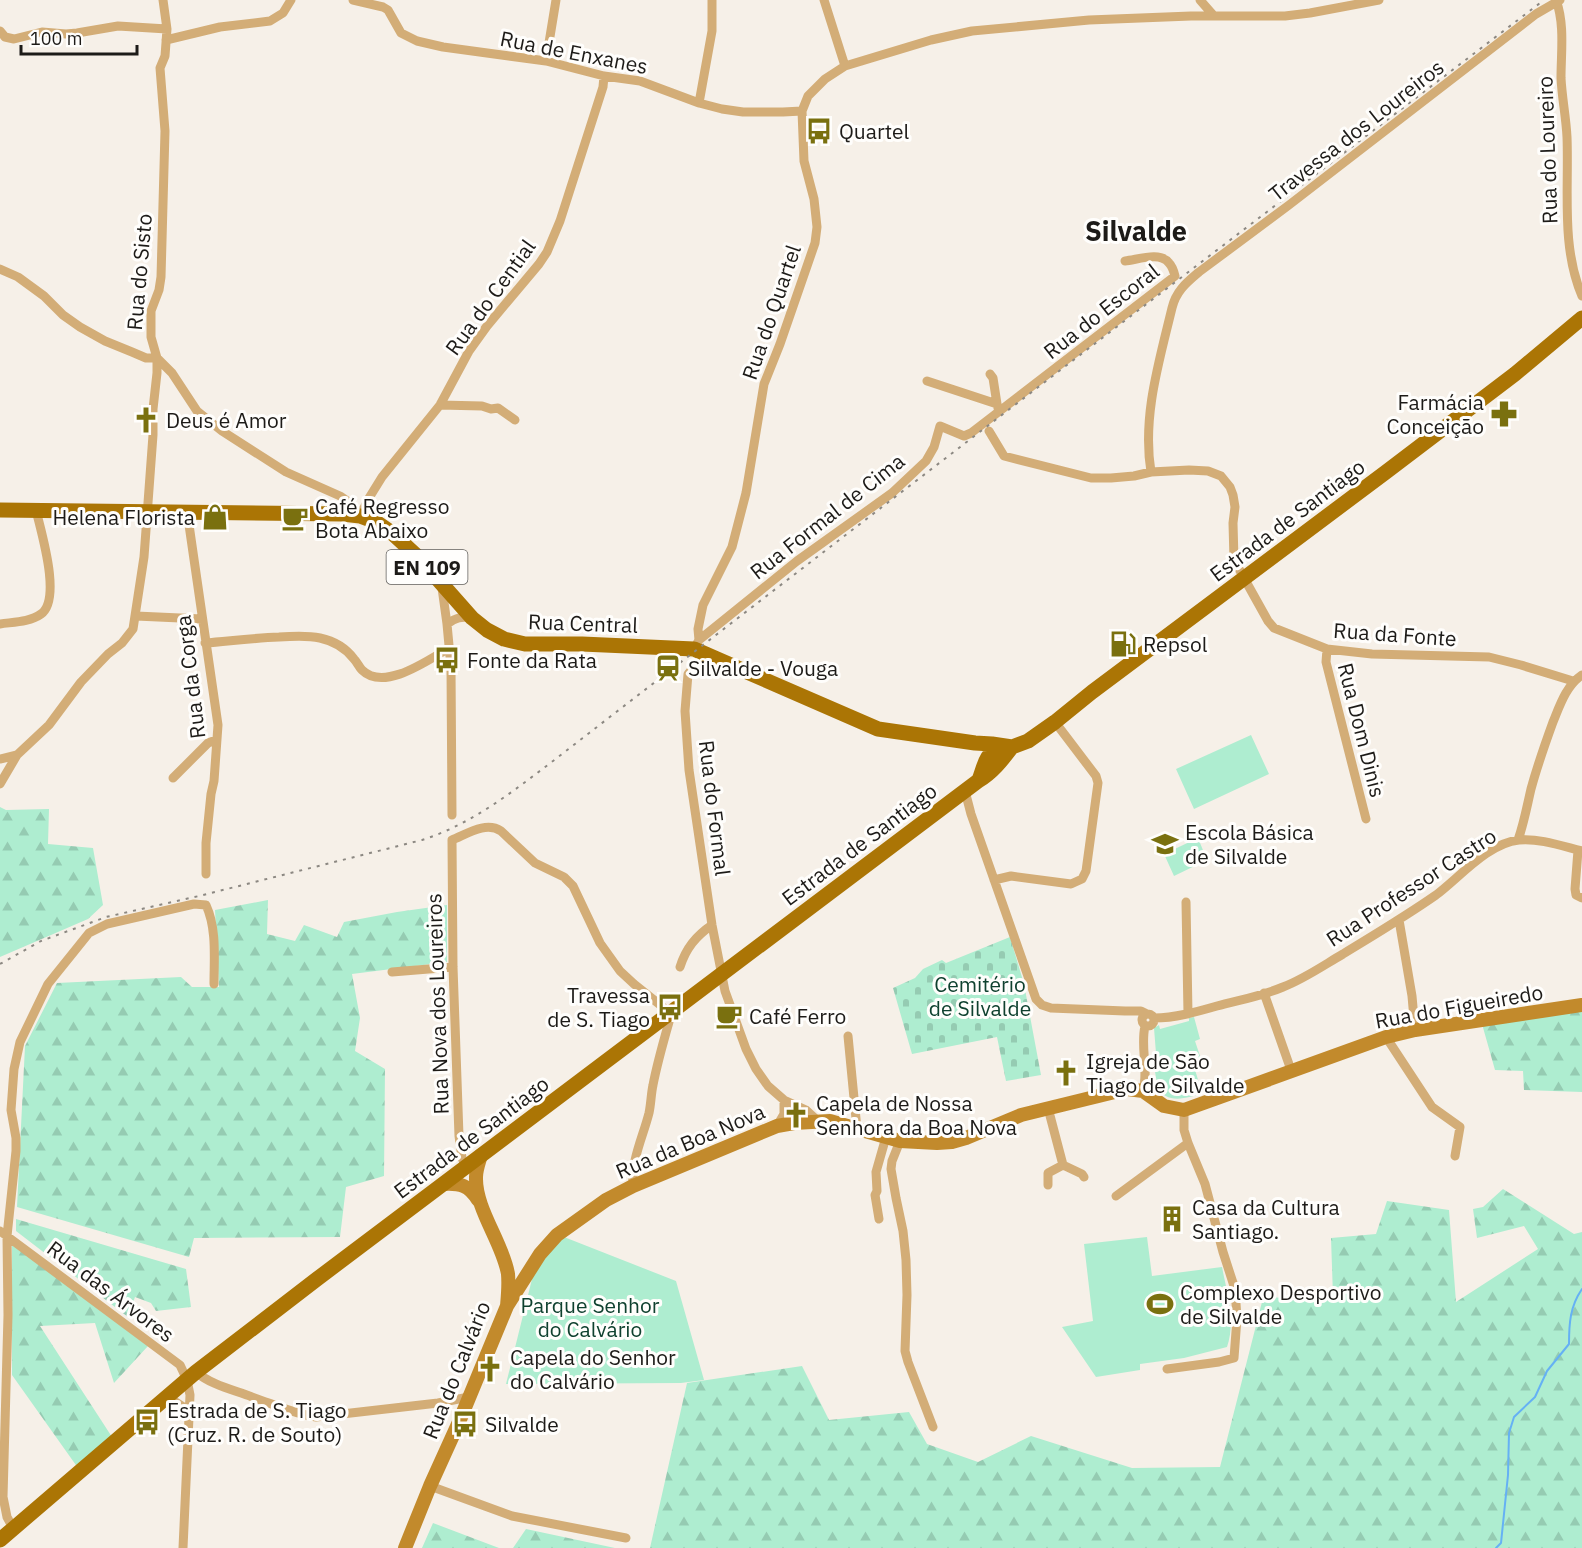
<svg xmlns="http://www.w3.org/2000/svg" width="1582" height="1548" font-family="'IBM Plex Sans',sans-serif">
  <style>
    .forest { fill: url(#forest-firs) }
    .cemetery { fill: url(#cemetery-stones) }
    .park { fill: #aeedd0 }
    .lines { fill: none; stroke-linecap: round; stroke-linejoin: round }
    .stream { stroke: #65b1f4; stroke-width: 2 }
    .street { stroke: #d3ad77; stroke-width: 9 }
    .secondary { stroke: #c28a2c; stroke-width: 14 }
    .primary { stroke: #ab7505; stroke-width: 15 }
    .rail { stroke: #8c8882; stroke-width: 2; stroke-dasharray: 3 6; stroke-linecap: butt }
    .labels { text-anchor: middle; dominant-baseline: central; stroke-width: 6; stroke-linejoin: round; paint-order: stroke }
    .shield { fill: #fffefc; stroke: #615f5c; stroke-width: 1.5 }
    .shield-label { font-size: 20px; font-weight: bold; fill: #1d1b18 }
    .street-label { font-size: 21px; fill: #1d1b18; stroke: #fffefc }
    .poi-label { font-size: 21px; fill: #1d1b18; stroke: #fffefc; text-anchor: start }
    .park-label { font-size: 21px; fill: #0f412f; stroke: #fffefc }
    .district-label { font-size: 27px; font-weight: bold; fill: #1d1b18; stroke: #fffefc }
  </style>
  <defs>
    <pattern id="forest-firs" width="22" height="20" patternUnits="userSpaceOnUse" patternTransform="scale(1.5)"><rect width="22" height="20" fill="#aeedd0"/><path d="M5 1l3.5 6h-7zM16 11l3.5 6h-7z" fill="#95cbb2"/></pattern>
    <pattern id="cemetery-stones" width="16" height="16" patternUnits="userSpaceOnUse" patternTransform="scale(1.5)"><rect width="16" height="16" fill="#aeedd0"/><path d="M2 7V4a2 2 0 0 1 4 0v3zM10 15v-3a2 2 0 0 1 4 0v3z" fill="#95cbb2"/></pattern>
  </defs>
  <rect width="100%" height="100%" fill="#f6f0e8"/>
  <!-- forest -->
  <path class="forest" d="M0,807L6,810L49,809L48,844L93,848L103,905L88,919L0,957Z
    M268,900L267,934L295,941L304,925L337,937L344,922L397,912L447,905V962L352,974L360,1018L355,1051L385,1069L384,1176L346,1187L340,1237L194,1238L189,1257L17,1207L25,1046L57,983L181,977L192,987H219L215,910Z
    M1582,1010V1092L1524,1090L1523,1071L1495,1070L1482,1024Z
    M1503,1189L1574,1234L1582,1232V1548H650L687,1383L802,1366L829,1420L909,1412L927,1444L978,1462L1031,1436L1132,1468L1220,1467L1263,1298L1333,1296L1331,1238L1376,1234L1387,1201L1449,1210L1456,1302L1538,1249L1524,1226L1477,1238L1473,1209L1483,1207Z
    M16,1219L186,1269L191,1307L156,1311L151,1303L135,1297L128,1317L16,1231Z
    M12,1244L148,1346L114,1383L95,1323L40,1326L112,1437L78,1468L12,1375Z
    M433,1523L499,1548H422Z
    M526,1529L615,1548H513Z"/>
  <!-- cemetery -->
  <path class="cemetery" d="M1010,937L1024,984L1041,1075L1006,1081L997,1037L912,1054L893,988L915,978L923,969L942,960L946,963Z"/>
  <!-- park -->
  <path class="park" d="M1251,735L1269,774L1194,809L1176,769Z
    M1198,838L1207,860L1174,876L1164,854Z
    M1194,1017L1200,1039L1195,1041L1201,1059L1193,1063L1202,1093C1189,1098 1165,1105 1158,1087C1156,1081 1156,1074 1154,1068L1157,1066L1154,1028L1159,1025L1160,1029L1189,1021V1018Z
    M564,1237L676,1281L704,1380L681,1383L506,1384L533,1275L549,1252Z
    M1147,1237L1152,1276L1222,1267C1227,1293 1236,1321 1227,1347L1184,1358L1140,1364V1370L1096,1377L1062,1327L1093,1321L1084,1244Z"/>
  <g class="lines">
    <!-- stream -->
    <path class="stream" d="M1496,1548L1501,1543L1508,1475L1509,1433L1514,1417L1535,1397L1547,1371L1569,1344C1569,1324 1570,1306 1582,1289"/>
    <!-- street -->
    <path class="street" d="M353,0L383,7L388,10L401,33L417,41L443,47L546,61L604,76L640,81L699,103L722,109L743,112H783L802,111
      M824,0L845,66
      M1200,0L1214,16
      M1556,0C1565,24 1561,53 1561,78C1562,98 1566,117 1567,137C1569,190 1561,247 1582,296
      M0,31L5,37L14,39L42,32L66,34L77,33L118,26L167,29
      M166,40L220,27L270,21L283,13L291,0
      M546,61L556,0
      M699,103L712,31V0
      M0,269L18,277L44,296L63,315L80,327L105,341L132,352L146,358H157L172,373L197,411L222,431L286,472L340,496L353,505L360,516
      M990,374L993,378L997,404
      M927,381L997,404L999,412
      M440,405L482,406L491,409L498,408L515,420
      M989,431L1004,456L1091,478H1111L1134,476L1151,472L1189,470L1208,471L1221,476L1230,487L1233,495L1235,507L1233,523L1234,560L1268,621L1274,628L1327,649L1372,654L1489,657L1521,665L1573,681
      M1151,472C1142,417 1159,362 1172,308C1176,291 1186,283 1199,272L1289,205L1536,14L1560,0
      M187,511L218,725L214,781L211,794L206,843V874
      M360,516L369,498L382,477L440,405L469,351L487,326L539,264L547,252L560,221L603,87L604,76
      M442,588L447,624
      M136,616L202,619
      M0,624C13,622 30,622 41,614C62,599 41,532 36,510
      M699,640L797,561L892,493L926,461L934,447L940,426L964,436L971,433L1175,276C1174,272 1172,266 1169,263C1160,251 1137,260 1125,261
      M205,643C230,641 254,638 279,637C292,636 307,635 320,638C334,641 345,647 354,659C357,662 359,667 362,670C384,692 428,660 449,648
      M694,649L699,640L698,629L703,605L732,547L746,493L764,384L780,344L815,243L817,227L814,199L804,161L802,111L808,96L825,79L845,66L931,40L972,31L1089,20L1191,16H1285L1310,13L1379,0
      M1327,649L1326,662L1366,819
      M705,653L688,674L685,711L689,770L712,925L725,991L746,1049L756,1069L768,1086L784,1100L806,1110L818,1121
      M0,759L17,755
      M173,778L208,743L216,740
      M0,784L17,755L49,725L81,682L108,654L122,643L133,629L144,557L153,435V409L157,373V358L151,337V311L159,290L161,277L165,131L160,68L165,56L167,29L163,0
      M965,791L971,814L1036,999L1042,1005L1051,1008L1125,1011H1141L1147,1014
      M452,815L451,667L447,624C456,618 461,616 471,618
      M1518,840C1524,823 1527,806 1531,789C1537,767 1545,744 1553,722C1560,705 1566,686 1582,675
      M1578,850L1575,889L1576,895L1582,898
      M994,880L1011,876L1071,884L1082,879L1086,871L1098,783L1096,776L1055,722
      M1186,902L1188,1014
      M1399,920L1412,996L1415,1030
      M680,967C686,948 696,936 712,925
      M392,972L453,967
      M1264,993L1291,1070
      M1142 1020a6 6 0 1 1 12 0a6 6 0 1 1-12 0Z
      M1154,1018C1175,1018 1196,1012 1217,1006C1239,1000 1262,996 1283,987C1304,979 1324,965 1343,954C1374,935 1406,916 1436,895C1459,878 1488,843 1519,840C1539,838 1562,846 1582,851
      M848,1036L857,1129
      M1386,1037L1432,1107L1460,1127L1455,1156
      M1143,1091C1149,1069 1140,1048 1145,1026
      M1048,1108L1063,1165L1082,1174L1084,1177
      M777,1126L784,1114V1100
      M900,1141L892,1161L891,1169L896,1198L903,1231L906,1260L907,1295L905,1351L908,1362L933,1427
      M466,1167L462,1158L459,1136L453,967L452,840C467,834 486,821 501,831L535,863L564,877L573,886L600,943L620,971L634,984L664,1008L668,1014L669,1022C663,1043 657,1064 653,1085C651,1094 651,1104 649,1113C643,1137 631,1160 633,1186
      M1048,1185V1173L1063,1165
      M1116,1196L1188,1143
      M879,1219L875,1195L877,1191L876,1172L886,1137
      M0,1231L180,1365L187,1380L190,1395L183,1548
      M1167,1369L1219,1362L1234,1358L1237,1318L1235,1289L1223,1252L1205,1184L1188,1143L1184,1130V1110
      M196,1372C211,1385 234,1390 252,1397C273,1404 294,1414 316,1417L438,1403L469,1397
      M168,1397L188,1410
      M430,1486L512,1516L626,1538
      M14,1530L7,1517L3,1497L8,1315L7,1236L16,1151V1138L11,1110L14,1069L20,1042L48,984L89,933L107,924L194,904L206,905C217,929 214,958 214,984"/>
    <!-- secondary -->
    <path class="secondary" d="M443,1184C460,1183 469,1185 478,1200
      M507,1306L540,1254L557,1235L606,1200L633,1186L777,1126L794,1123L830,1121L900,1141L937,1143L952,1142L966,1138L1021,1115L1127,1089L1143,1091L1164,1106L1184,1110L1386,1037L1415,1030L1582,1005
      M405,1548L430,1486L459,1422L507,1306C508,1295 509,1285 508,1274C503,1243 475,1209 476,1177C476,1170 479,1162 481,1155"/>
    <!-- primary -->
    <path class="primary" d="M0,510L342,514L360,516L376,522L392,533L418,557L472,618L487,630L504,639L525,644H582L694,649L878,729L975,743L992,744L1012,747L1028,741L1055,722L1092,692L1386,472L1515,374L1582,318
      M979,780C985,764 985,755 1000,746
      M0,1540L196,1372L317,1279L978,781C992,773 1002,760 1012,747"/>
    <!-- rail -->
    <path class="rail" d="M0,964L41,941L106,917L199,896L422,840C472,824 512,792 553,761C882,506 1213,253 1544,0"/>
  </g>
  <!-- icons -->
  <defs>
    <g id="bus-bare" transform="scale(2.07)"><path d="M-5-6H5V4H4V6H2V4H-2V6H-4V4H-5ZM-3.5-4V0h7V-4ZM-3.5 1.2v1.5H-2V1.2ZM2 1.2v1.5H3.5V1.2Z" fill="#7a700f" stroke="#fffefc" stroke-width="2.5" paint-order="stroke"/></g>
    <g id="pharmacy-bare" transform="scale(2.07)"><path d="M-2-6h4v4h4v4h-4v4h-4v-4h-4v-4h4Z" fill="#7a700f" stroke="#fffefc" stroke-width="2.5" paint-order="stroke"/></g>
    <g id="church-bare" transform="scale(2.07)"><path d="M-1.2-6h2.4v3.5h3.3v2.4h-3.3V6h-2.4V-.1h-3.3v-2.4h3.3Z" fill="#7a700f" stroke="#fffefc" stroke-width="2.5" paint-order="stroke"/></g>
    <g id="shop-bare" transform="scale(2.07)"><path d="M-5-2.5h2.3a2.7 3.5 0 0 1 5.4 0H5L5.5 6h-11ZM-1.5-2.5h3a1.5 2.3 0 0 0-3 0Z" fill="#7a700f" stroke="#fffefc" stroke-width="2.5" paint-order="stroke"/></g>
    <g id="cafe-bare" transform="scale(2.07)"><path d="M-5.5-4.5H6V0H3Q3 3.5 0 3.5H-2.5Q-5.5 3.5-5.5 0ZM3-3.2v2h1.7v-2ZM-6 4.5H4V6H-6Z" fill="#7a700f" stroke="#fffefc" stroke-width="2.5" paint-order="stroke"/></g>
    <g id="fuel-bare" transform="scale(2.07)"><path d="M-5.5-6h7V0h2V4h1.3V-2.5L3-4.5l.8-.8L6-3V5H2.5V1h-1V6h-7ZM-4.2-4.7v3.2H.2V-4.7Z" fill="#7a700f" stroke="#fffefc" stroke-width="2.5" paint-order="stroke"/></g>
    <g id="station-bare" transform="scale(2.07)"><path d="M-3-6H3Q5-6 5-4V2Q5 4 3 4L4.5 6H3L1.5 4h-3L-3 6H-4.5L-3 4Q-5 4-5 2V-4Q-5-6-3-6ZM-3.5-4v3h7v-3ZM-3.5 1v1.5H-2V1ZM2 1v1.5H3.5V1Z" fill="#7a700f" stroke="#fffefc" stroke-width="2.5" paint-order="stroke"/></g>
    <g id="school-bare" transform="scale(2.07)"><path d="M0-5L7-2L0 1L-7-2ZM-4 1L0 2.5L4 1V4Q0 6-4 4Z" fill="#7a700f" stroke="#fffefc" stroke-width="2.5" paint-order="stroke"/></g>
    <g id="building-bare" transform="scale(2.07)"><path d="M-4-6H4V6H1V3H-1V6H-4ZM-2.5-4.3h1.7v1.8h-1.7ZM.8-4.3h1.7v1.8H.8ZM-2.5-1h1.7V.8h-1.7ZM.8-1h1.7V.8H.8Z" fill="#7a700f" stroke="#fffefc" stroke-width="2.5" paint-order="stroke"/></g>
    <g id="stadium-bare" transform="scale(2.07)"><path d="M0-5a6.5 5 0 1 0 0 10a6.5 5 0 1 0 0-10ZM-3.5-1.8h7v3.6h-7Z" fill="#7a700f" stroke="#fffefc" stroke-width="2.5" paint-order="stroke"/></g>
  </defs>
  <g fill-rule="evenodd">
    <use href="#bus-bare" x="819" y="131"/>
    <use href="#pharmacy-bare" x="1504" y="414"/>
    <use href="#church-bare" x="146" y="420"/>
    <use href="#shop-bare" x="215" y="517"/>
    <use href="#cafe-bare" x="295" y="518"/>
    <use href="#fuel-bare" x="1123" y="644"/>
    <use href="#bus-bare" x="447" y="660"/>
    <use href="#station-bare" x="668" y="668"/>
    <use href="#school-bare" x="1165" y="844"/>
    <use href="#bus-bare" x="670" y="1007"/>
    <use href="#cafe-bare" x="729" y="1016"/>
    <use href="#church-bare" x="1066" y="1073"/>
    <use href="#church-bare" x="796" y="1115"/>
    <use href="#building-bare" x="1172" y="1219"/>
    <use href="#stadium-bare" x="1160" y="1304"/>
    <use href="#church-bare" x="490" y="1369"/>
    <use href="#bus-bare" x="147" y="1422"/>
    <use href="#bus-bare" x="465" y="1424"/>
  </g>
  <g class="labels">
    <!-- shield labels -->
    <rect class="shield" x="386.5" y="550" width="81" height="34" rx="4.5"/>
    <g class="shield-label">
      <text x="427" y="567">EN 109</text>
    </g>
    <!-- street labels -->
    <g class="street-label">
      <text transform="translate(574 52) rotate(11)">Rua de Enxanes</text>
      <text transform="translate(1356 130) rotate(-38)">Travessa dos Loureiros</text>
      <text transform="translate(1547 150) rotate(-92)">Rua do Loureiro</text>
      <text transform="translate(139 272) rotate(-85)">Rua do Sisto</text>
      <text transform="translate(490 297) rotate(-54)">Rua do Cential</text>
      <text transform="translate(1101 311) rotate(-38)">Rua do Escoral</text>
      <text transform="translate(771 312) rotate(-71)">Rua do Quartel</text>
      <text transform="translate(827 516) rotate(-38)">Rua Formal de Cima</text>
      <text transform="translate(1287 520) rotate(-37)">Estrada de Santiago</text>
      <text transform="translate(583 623) rotate(2)">Rua Central</text>
      <text transform="translate(1395 634) rotate(4)">Rua da Fonte</text>
      <text transform="translate(190 677) rotate(-97)">Rua da Corga</text>
      <text transform="translate(1362 730) rotate(76)">Rua Dom Dinis</text>
      <text transform="translate(715 808) rotate(83)">Rua do Formal</text>
      <text transform="translate(859 844) rotate(-37)">Estrada de Santiago</text>
      <text transform="translate(1411 887) rotate(-33)">Rua Professor Castro</text>
      <text transform="translate(437 1004) rotate(-92)">Rua Nova dos Loureiros</text>
      <text transform="translate(1459 1006) rotate(-10)">Rua do Figueiredo</text>
      <text transform="translate(471 1137) rotate(-37)">Estrada de Santiago</text>
      <text transform="translate(690 1141) rotate(-23)">Rua da Boa Nova</text>
      <text transform="translate(111 1291) rotate(37)">Rua das Árvores</text>
      <text transform="translate(456 1370) rotate(-68)">Rua do Calvário</text>
    </g>
    <!-- poi labels -->
    <g class="poi-label">
      <text x="839" y="131">Quartel</text>
      <text x="1484" y="402" text-anchor="end">Farmácia<tspan x="1484" dy="24">Conceição</tspan></text>
      <text x="166" y="420">Deus é Amor</text>
      <text x="315" y="506">Café Regresso<tspan x="315" dy="24">Bota Abaixo</tspan></text>
      <text x="195" y="517" text-anchor="end">Helena Florista</text>
      <text x="1143" y="644">Repsol</text>
      <text x="467" y="660">Fonte da Rata</text>
      <text x="688" y="668">Silvalde - Vouga</text>
      <text x="1185" y="832">Escola Básica<tspan x="1185" dy="24">de Silvalde</tspan></text>
      <text x="650" y="995" text-anchor="end">Travessa<tspan x="650" dy="24">de S. Tiago</tspan></text>
      <text x="749" y="1016">Café Ferro</text>
      <text x="1086" y="1061">Igreja de São<tspan x="1086" dy="24">Tiago de Silvalde</tspan></text>
      <text x="816" y="1103">Capela de Nossa<tspan x="816" dy="24">Senhora da Boa Nova</tspan></text>
      <text x="1192" y="1207">Casa da Cultura<tspan x="1192" dy="24">Santiago.</tspan></text>
      <text x="1180" y="1292">Complexo Desportivo<tspan x="1180" dy="24">de Silvalde</tspan></text>
      <text x="510" y="1357">Capela do Senhor<tspan x="510" dy="24">do Calvário</tspan></text>
      <text x="167" y="1410">Estrada de S. Tiago<tspan x="167" dy="24">(Cruz. R. de Souto)</tspan></text>
      <text x="485" y="1424">Silvalde</text>
    </g>
    <!-- park labels -->
    <g class="park-label">
      <text x="980" y="984">Cemitério<tspan x="980" dy="24">de Silvalde</tspan></text>
      <text x="590" y="1305">Parque Senhor<tspan x="590" dy="24">do Calvário</tspan></text>
    </g>
    <!-- district labels -->
    <g class="district-label">
      <text x="1136" y="230">Silvalde</text>
    </g>
  </g>
  <!-- scale -->
  <path d="M21 45v9h116v-9" fill="none" stroke="#1d1b18" stroke-width="3"/>
  <text x="30" y="45" font-size="18" fill="#1d1b18" stroke="#fffefc" stroke-width="4.5" paint-order="stroke">100 m</text>
</svg>
